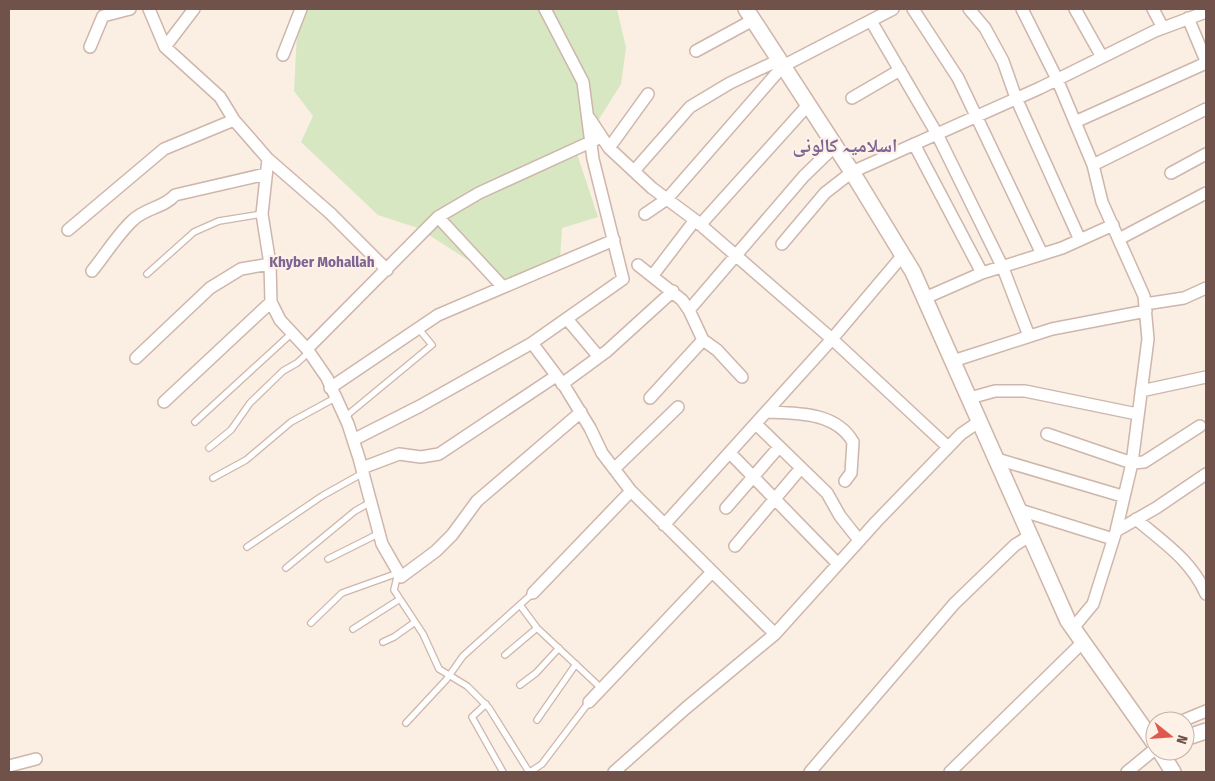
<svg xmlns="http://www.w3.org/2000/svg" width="1215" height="781" font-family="'Fira Sans Condensed','Noto Naskh Arabic',sans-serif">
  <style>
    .green { fill: #d6e7c1 }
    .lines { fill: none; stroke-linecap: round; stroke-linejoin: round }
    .lane-casing { stroke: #ceb6ac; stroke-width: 8 }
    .street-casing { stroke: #ceb6ac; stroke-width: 14 }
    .secondary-casing { stroke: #d0b5a9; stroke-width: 18 }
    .lane { stroke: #fff; stroke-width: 5.5 }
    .street { stroke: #fff; stroke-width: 11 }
    .secondary { stroke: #fff; stroke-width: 15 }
    .labels { text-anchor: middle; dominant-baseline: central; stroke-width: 4.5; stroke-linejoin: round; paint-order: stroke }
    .neighbourhood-label { font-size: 15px; font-weight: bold; fill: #7e6594; stroke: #fef2e8 }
    .district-label { font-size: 19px; font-weight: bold; fill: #7e6594; stroke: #fef2e8 }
  </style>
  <rect width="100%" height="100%" fill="#fbeee2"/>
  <!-- green -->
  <path class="green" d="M306,9H617L626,48L621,84L577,154L598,217L562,228L560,260L501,281L418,228L378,215L301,142L313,116L294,91L297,34Z"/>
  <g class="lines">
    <!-- lane casing -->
    <g class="lane-casing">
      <path id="lane" d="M147,274L194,232L219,221L262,214
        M345,417L432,345L418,328
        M195,422L292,333
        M209,448L231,430L250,403L283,371L297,363L309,352
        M213,478L246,460L291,422L335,398
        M247,547L322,496L363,473
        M328,559L380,533
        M286,568L355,511L371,502
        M398,573L394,590L423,634L439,669L467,686L489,708L529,772
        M520,605L537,628L602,689
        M311,623L342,593L398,573
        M353,629L400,599
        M383,642L394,637L415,622
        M505,655L537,628
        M520,685L536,673L559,648
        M486,704L472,717L503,772
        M537,720L576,664
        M406,723L446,680L463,656L533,593
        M530,772L542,764L589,702"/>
    </g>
    <!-- street casing -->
    <g class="street-casing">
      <path id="street" d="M149,9L165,47L220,97L234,120L268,159L330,213L387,270
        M913,9L958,78L1042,254
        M969,9L985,28L1003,61L1016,98L1080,240
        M1022,9L1057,79L1093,165L1102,202L1144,296L1148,339L1132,463L1116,531L1093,604L1073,628
        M1075,9L1102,57
        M1153,9L1163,28
        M1188,18L1206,61
        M871,21L937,134L1003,268L1029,336
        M90,47L103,16L130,9
        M165,47L194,9
        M696,51L753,20
        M283,55L301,9
        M852,98L900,70
        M590,119L609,148L652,188L695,220L832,339L948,447
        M1075,122L1206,63
        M914,144L982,273
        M609,148L648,94
        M268,159L262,214L270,264L271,302L280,320L307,349L327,378L348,424L359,458L382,544L401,577L436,551L452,535L477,501L581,412
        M1093,165L1206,109
        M634,171L690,107L730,83L779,60
        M1171,173L1206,154
        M645,214L667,199L783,66L893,9
        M438,217L502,286
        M700,225L808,105
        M68,230L164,149L234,120
        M1119,239L1206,193
        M782,244L825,193L852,172L1040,88L1155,31L1206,12
        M638,265L682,300L689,310L703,340L717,350L742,377
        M92,271C105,255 118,234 132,221C144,208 164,208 175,195L266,174
        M653,275L695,220
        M925,298L982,273L1062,248L1113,225
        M1145,304L1184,298L1206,288
        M689,310L804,176L835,146
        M567,319L599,357
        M532,343L565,387L590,428L602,453L631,491L775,634
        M307,349L438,217L479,193L597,139
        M136,358L210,288L241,269L270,264
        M953,361L1052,329L1146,311
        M562,384L607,351L673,291
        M330,388L438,315L614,240
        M1141,391L1206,377
        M650,398L703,340
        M970,398L995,391H1025L1137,414
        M164,402L271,302
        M767,412C797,413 836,412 853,442L851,473L845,481
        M756,424L827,493L840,516L859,540
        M1047,434L1132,463L1144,462L1200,426
        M353,440L420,406L532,343L623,279L593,159L583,82L545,9
        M730,453L838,564
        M997,459L1122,496
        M362,468L399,454L421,457L439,454L556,376
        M614,469L678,407
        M726,508L779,447
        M1020,510L1113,539
        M1136,519C1164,543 1191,560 1206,594
        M664,525L832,339L903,255
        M1116,531L1156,508L1206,474
        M735,546L801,468
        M533,593L631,491
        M589,702L712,572
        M1182,721L1206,711
        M9,766L36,759
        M614,772L686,708L775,634L876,522L961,434L980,421
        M810,772L954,604L1015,545L1031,535
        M950,772L1083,642
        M1127,772L1155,749"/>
    </g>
    <!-- secondary casing -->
    <g class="secondary-casing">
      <path id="secondary" d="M746,9L852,172L913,272L1068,621L1155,744
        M1185,738L1206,731
        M1160,751L1173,772"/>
    </g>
    <!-- lane -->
    <use href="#lane" class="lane"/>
    <!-- street -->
    <use href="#street" class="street"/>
    <!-- secondary -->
    <use href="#secondary" class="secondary"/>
  </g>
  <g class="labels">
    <!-- neighbourhood labels -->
    <g class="neighbourhood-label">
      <text x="322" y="262">Khyber Mohallah</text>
    </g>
    <!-- district labels -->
    <g class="district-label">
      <text x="845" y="145">اسلامیہ کالونی</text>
    </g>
  </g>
  <!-- border -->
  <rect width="1215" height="781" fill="none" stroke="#71524a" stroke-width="20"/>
  <!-- north arrow -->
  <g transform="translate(1170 736) rotate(107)"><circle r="24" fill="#fef2e8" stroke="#c6b2a9"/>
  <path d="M0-4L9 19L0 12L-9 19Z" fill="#e0594c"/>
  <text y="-8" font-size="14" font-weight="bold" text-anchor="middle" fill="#71524a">N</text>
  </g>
</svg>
